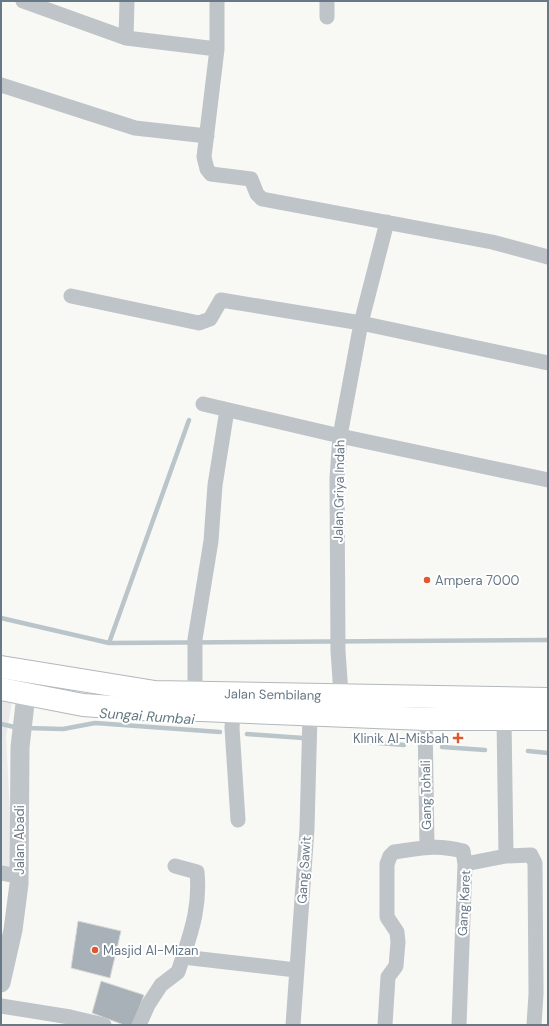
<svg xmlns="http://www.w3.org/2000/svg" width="549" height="1026" font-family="'DM Sans',sans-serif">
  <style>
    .built { fill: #e9eae9 }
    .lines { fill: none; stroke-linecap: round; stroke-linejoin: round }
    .stream { stroke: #bac5ca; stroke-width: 4.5 }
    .building { fill: #a8b1b7; stroke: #dadad8 }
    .primary-casing { stroke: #b3b8bc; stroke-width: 24 }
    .minor { stroke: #bfc4c8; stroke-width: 15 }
    .tertiary { stroke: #bfc4c8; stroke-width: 19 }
    .primary { stroke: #fff; stroke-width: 22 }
    .poi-dot { fill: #df582f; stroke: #fff; stroke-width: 1.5 }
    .labels { text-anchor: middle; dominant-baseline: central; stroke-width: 4; stroke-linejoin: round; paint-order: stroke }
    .street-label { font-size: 13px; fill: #687886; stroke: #fff }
    .poi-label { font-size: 13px; fill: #687886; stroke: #fff; text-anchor: start }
    .water-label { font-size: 14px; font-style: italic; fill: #637981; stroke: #fff }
  </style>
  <rect width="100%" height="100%" fill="#f8f8f5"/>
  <!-- built -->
  <path class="built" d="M1,682L15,685L6,736L13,872L1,870Z"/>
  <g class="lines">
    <!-- stream -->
    <path class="stream" d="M1,618L109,643L548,640
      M109,643L189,420
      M1,724L19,728
      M26,728L63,729L95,723L220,732
      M247,734L303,738
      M355,741L404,745
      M442,747L485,750
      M528,751L548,753"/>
  </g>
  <!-- building -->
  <path class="building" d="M78,921L121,931L110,978L71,968Z
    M101,981L144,995L133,1025H124L92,1013Z"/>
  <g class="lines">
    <!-- primary casing -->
    <g class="primary-casing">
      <g id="primary">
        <path id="s1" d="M1,667L155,692L548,699"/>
        <path d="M1,689L83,705L156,710H201L425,719H548"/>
      </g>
    </g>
    <!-- minor -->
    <path class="minor" d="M23,1L126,38L217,49
      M217,1V49L204,157L207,169L211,174L251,179L257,194L262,199L492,242L548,257
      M327,1V17
      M126,38L127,1
      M1,85L135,128L207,136
      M71,296L199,323L210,319L221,300L361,323L548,363
      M203,404L340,436L548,480
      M195,692V639L211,541L215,485L227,410
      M341,694L338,651L337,478L340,436L361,323L387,222
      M233,712L232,728L238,820
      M425,719L427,847
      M506,856L531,855L535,863L536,994L534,1025
      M175,866L197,872C200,904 193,927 183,957
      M1,873L19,876
      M1,1006L70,1017L104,1025
      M139,1025L148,1005L161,985L178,972L183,957L296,970
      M293,1025L307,829L310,715
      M385,1025L388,977L396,966L398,942L397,932L387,917V864L390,856L394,852C422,848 436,844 463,851L465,864
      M459,1025L465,864L506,856L504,718"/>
    <!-- tertiary -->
    <path class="tertiary" d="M1,983L13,930L19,884L20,747L26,695"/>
    <!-- primary -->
    <use href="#primary" class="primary"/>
  </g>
  <!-- markers -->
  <g class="poi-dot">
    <circle cx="427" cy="580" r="4"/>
    <path d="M456 732h4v4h4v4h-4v4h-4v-4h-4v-4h4z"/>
    <circle cx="95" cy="950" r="4"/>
  </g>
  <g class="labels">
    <!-- street labels -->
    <g class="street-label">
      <text transform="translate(339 491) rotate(-89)">Jalan Griya Indah</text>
      <text stroke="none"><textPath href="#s1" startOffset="274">Jalan Sembilang</textPath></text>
      <text transform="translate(426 795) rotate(-91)">Gang Tohali</text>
      <text transform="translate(19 840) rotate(-90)">Jalan Abadi</text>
      <text transform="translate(304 870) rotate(-86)">Gang Sawit</text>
      <text transform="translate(464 903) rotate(-87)">Gang Karet</text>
    </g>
    <!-- poi labels -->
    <g class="poi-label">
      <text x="435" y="580">Ampera 7000</text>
      <text x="449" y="738" text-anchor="end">Klinik Al-Misbah</text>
      <text x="103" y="950">Masjid Al-Mizan</text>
    </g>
    <!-- water labels -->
    <g class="water-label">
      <text transform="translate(147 716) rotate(4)">Sungai Rumbai</text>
    </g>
  </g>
  <!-- border -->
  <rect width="549" height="1026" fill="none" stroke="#687886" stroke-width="4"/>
</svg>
